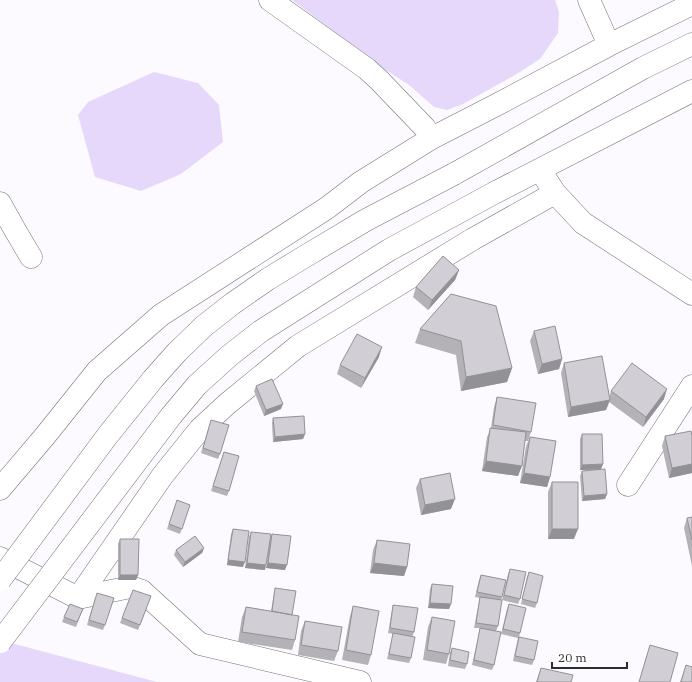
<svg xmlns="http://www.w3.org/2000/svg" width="692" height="682" font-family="'IBM Plex Serif',serif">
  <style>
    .water { fill: #e6d8fa }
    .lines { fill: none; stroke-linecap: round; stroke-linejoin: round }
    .minor-casing { stroke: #757378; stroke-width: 23 }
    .major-casing { stroke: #757378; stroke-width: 23 }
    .minor { stroke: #fff; stroke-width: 22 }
    .major { stroke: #fff; stroke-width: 22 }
    .major-bridge-casing { stroke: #757378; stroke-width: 23; stroke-linecap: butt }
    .major-bridge { stroke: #fff; stroke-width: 22 }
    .wall { fill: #b4b2b7 }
    .shaded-wall { fill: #929195 }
    .building { fill: #d1cfd5; stroke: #929195 }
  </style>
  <rect width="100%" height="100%" fill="#fcfafe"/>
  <!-- water -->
  <path class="water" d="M292,0H555L559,12L558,33L540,59L515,75L463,104L447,110L434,107L409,85L378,65Z
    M154,72L198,83L219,105L223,142L181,174L141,191L95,177L78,115L88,102Z
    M0,640L157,682H0Z"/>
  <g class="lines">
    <!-- minor casing -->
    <g class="minor-casing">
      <path id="minor" d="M270,0L367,69L379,80L425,128L432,138L500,103L609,45L692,4
        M589,0L609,45
        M540,170L555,193L583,223L692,294
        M0,203L15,230L31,257
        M628,485L692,386
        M0,489L45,436L97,371L161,315L327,208L361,182L432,138
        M0,558L78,598L130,587L142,591L200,644L360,682
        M78,598L163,475L200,429L227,404L298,346L473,239L555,193"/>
    </g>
    <!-- major casing -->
    <g class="major-casing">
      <path id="major" d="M454,174L643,68L692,44
        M496,192L692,91"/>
    </g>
    <!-- minor -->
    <use href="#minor" class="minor"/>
    <!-- major -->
    <use href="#major" class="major"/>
    <!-- major-bridge casing -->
    <g class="major-bridge-casing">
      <path id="major-bridge" d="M0,580L108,435L153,379L177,352L204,326L232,304L268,279L304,257L366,220L454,174
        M0,642L171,416L197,385L229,356L261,331L389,250L496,192"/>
    </g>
    <!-- major-bridge -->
    <use href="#major-bridge" class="major-bridge"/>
  </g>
  <!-- wall -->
  <path class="wall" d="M459,270L455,280L428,310L413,297L416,287Z
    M451,294L512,368L507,382L461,391L456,355L415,343L420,329Z
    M534,331L562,359L559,369L538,374L530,341Z
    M379,357L361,388L337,374L340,365Z
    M564,363L609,398L611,391L664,399L643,427L609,402L606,410L568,417L561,373Z
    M256,386L281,409L264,416L254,391Z
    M497,397L531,432L528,441H525L518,476L482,471L487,437L491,428L494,407Z
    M273,418L305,434L303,439L273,442L272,423Z
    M211,420L220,454L218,459L201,453Z
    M582,434L603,464L601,469L607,494L605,499L582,501L580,476L582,471L596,470H580V439Z
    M665,436H692V473L669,478L662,446Z
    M530,437L550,477L547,487L520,483L526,446Z
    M224,452L229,491L227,496L211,491Z
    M420,479L451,509L421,515L416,488Z
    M552,482L574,539H548V492Z
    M177,500L190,505L180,534L167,529Z
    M692,517V566L684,528L687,518Z
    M233,529L243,567L227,565L231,534Z
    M251,532L265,570L245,568L249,537Z
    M272,534L285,570L266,568L270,539Z
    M120,539L138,575L136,580H118V544Z
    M377,540L407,567L404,576L370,573L373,550Z
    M204,548L202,553L183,567L174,555L176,550Z
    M510,569L520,599L518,604L502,600L508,574Z
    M529,572L537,603L535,608L521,604L527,577Z
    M481,575L502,597L501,600L498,626L496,631L494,665L492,670L472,665L479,633L480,628H474L479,602L480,598L475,597L479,580Z
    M432,584L451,604L449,609L428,608L430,589Z
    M275,588L292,615L295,640L292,650L238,642L242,617L246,607L271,611L274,593Z
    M133,590L151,596L138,630L120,623Z
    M95,598L105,625L103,630L87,625Z
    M509,604L520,633L519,637L534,660L532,665L513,661L518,638L501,634L507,609Z
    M393,605L414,632L412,637L411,658L409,663L387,659L393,634L388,633L392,610Z
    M353,606L371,655L368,665L342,660L350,616Z
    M83,609L76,627L62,622L64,617Z
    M432,617L449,654L446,664L423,660L428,627Z
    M305,621L338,651L334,661L298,655L301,631Z
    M650,645L670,682H639L647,655Z
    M452,648L467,664L465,669L448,666L450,653Z
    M686,665L692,682H680Z
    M541,668L571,682H536Z"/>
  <!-- shaded-wall -->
  <path class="shaded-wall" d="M459,270L455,280L428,310L432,300Z
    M382,347L379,357L361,388L365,378Z
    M562,359L559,369L538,374L542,364Z
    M512,368L507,382L461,391L466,377Z
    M667,389L664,399L643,427L646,417Z
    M610,400L606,410L568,417L571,407Z
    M283,404L281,409L264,416L266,410Z
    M305,434L303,439L273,442L275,437Z
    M486,461L522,466L518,476L482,471Z
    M603,464L601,469L580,470L582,465Z
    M692,464V473L669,478L672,468Z
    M524,473L550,477L547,487L520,483Z
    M607,494L605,499L582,501L584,496Z
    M455,499L451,509L421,515L425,505Z
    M552,529H578L574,539H548Z
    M204,548L202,553L183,567L185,562Z
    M228,560L245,562L243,567L227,565Z
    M247,563L266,565L265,570L245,568Z
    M268,563L287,565L285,570L266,568Z
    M374,563L407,567L404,576L370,573Z
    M120,575H138L136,580H118Z
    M430,603L451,604L449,609L428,608Z"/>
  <!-- building -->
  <path class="building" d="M443,256L459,270L432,300L416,287Z
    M451,294L496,306L512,368L466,377L461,341L420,329Z
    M555,326L562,359L542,364L534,331Z
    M357,334L382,347L365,378L340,365Z
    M602,356L610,400L571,407L564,363Z
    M632,363L667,389L646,417L611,391Z
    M272,379L283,404L266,410L256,386Z
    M497,397L536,403L531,432L493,425Z
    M304,416L305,434L275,437L273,418Z
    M211,420L229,425L220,454L203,448Z
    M490,428L526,432L522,466L486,461Z
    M691,431L692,436V464L672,468L665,436Z
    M582,434H602L603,464L582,465Z
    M530,437L556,441L550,477L524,473Z
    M224,452L239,456L229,491L213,486Z
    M605,469L607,494L584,496L582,471Z
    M450,473L455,499L425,505L420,479Z
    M552,482H578V529H552Z
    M177,500L190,505L182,529L169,524Z
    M692,517V540L687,518Z
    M233,529L249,531L245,562L228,560Z
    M251,532L271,534L266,565L247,563Z
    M272,534L291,536L287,565L268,563Z
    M195,536L204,548L185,562L176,550Z
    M120,539H139L138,575H120Z
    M377,540L410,544L407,567L374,563Z
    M510,569L526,572L520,599L504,595Z
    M529,572L543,576L537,603L522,599Z
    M481,575L506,580L502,597L477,592Z
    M432,584L453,586L451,604L430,603Z
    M275,588L296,591L292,615L272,611Z
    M133,590L151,596L140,625L122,618Z
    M97,593L114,598L105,625L89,620Z
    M480,597L502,600L498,626L476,623Z
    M70,604L83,609L77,622L64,617Z
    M509,604L526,608L520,633L503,629Z
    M393,605L418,608L414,632L390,628Z
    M353,606L379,611L371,655L346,650Z
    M246,607L299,616L295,640L242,632Z
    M432,617L455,621L449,654L427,650Z
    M305,621L342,627L338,651L301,645Z
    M480,628L501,632L494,665L474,660Z
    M393,633L415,637L411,658L389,654Z
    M519,637L538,641L534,660L515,656Z
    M650,645L678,653L670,682H639Z
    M452,648L469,652L467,664L450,660Z
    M686,665L692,667V682H681Z
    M541,668L573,675L571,682H537Z"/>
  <!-- scale -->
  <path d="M552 662v6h75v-6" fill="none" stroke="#2e2d2f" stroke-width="2"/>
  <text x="558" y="662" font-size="12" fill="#2e2d2f" stroke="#ffffff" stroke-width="3" paint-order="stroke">20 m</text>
</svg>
